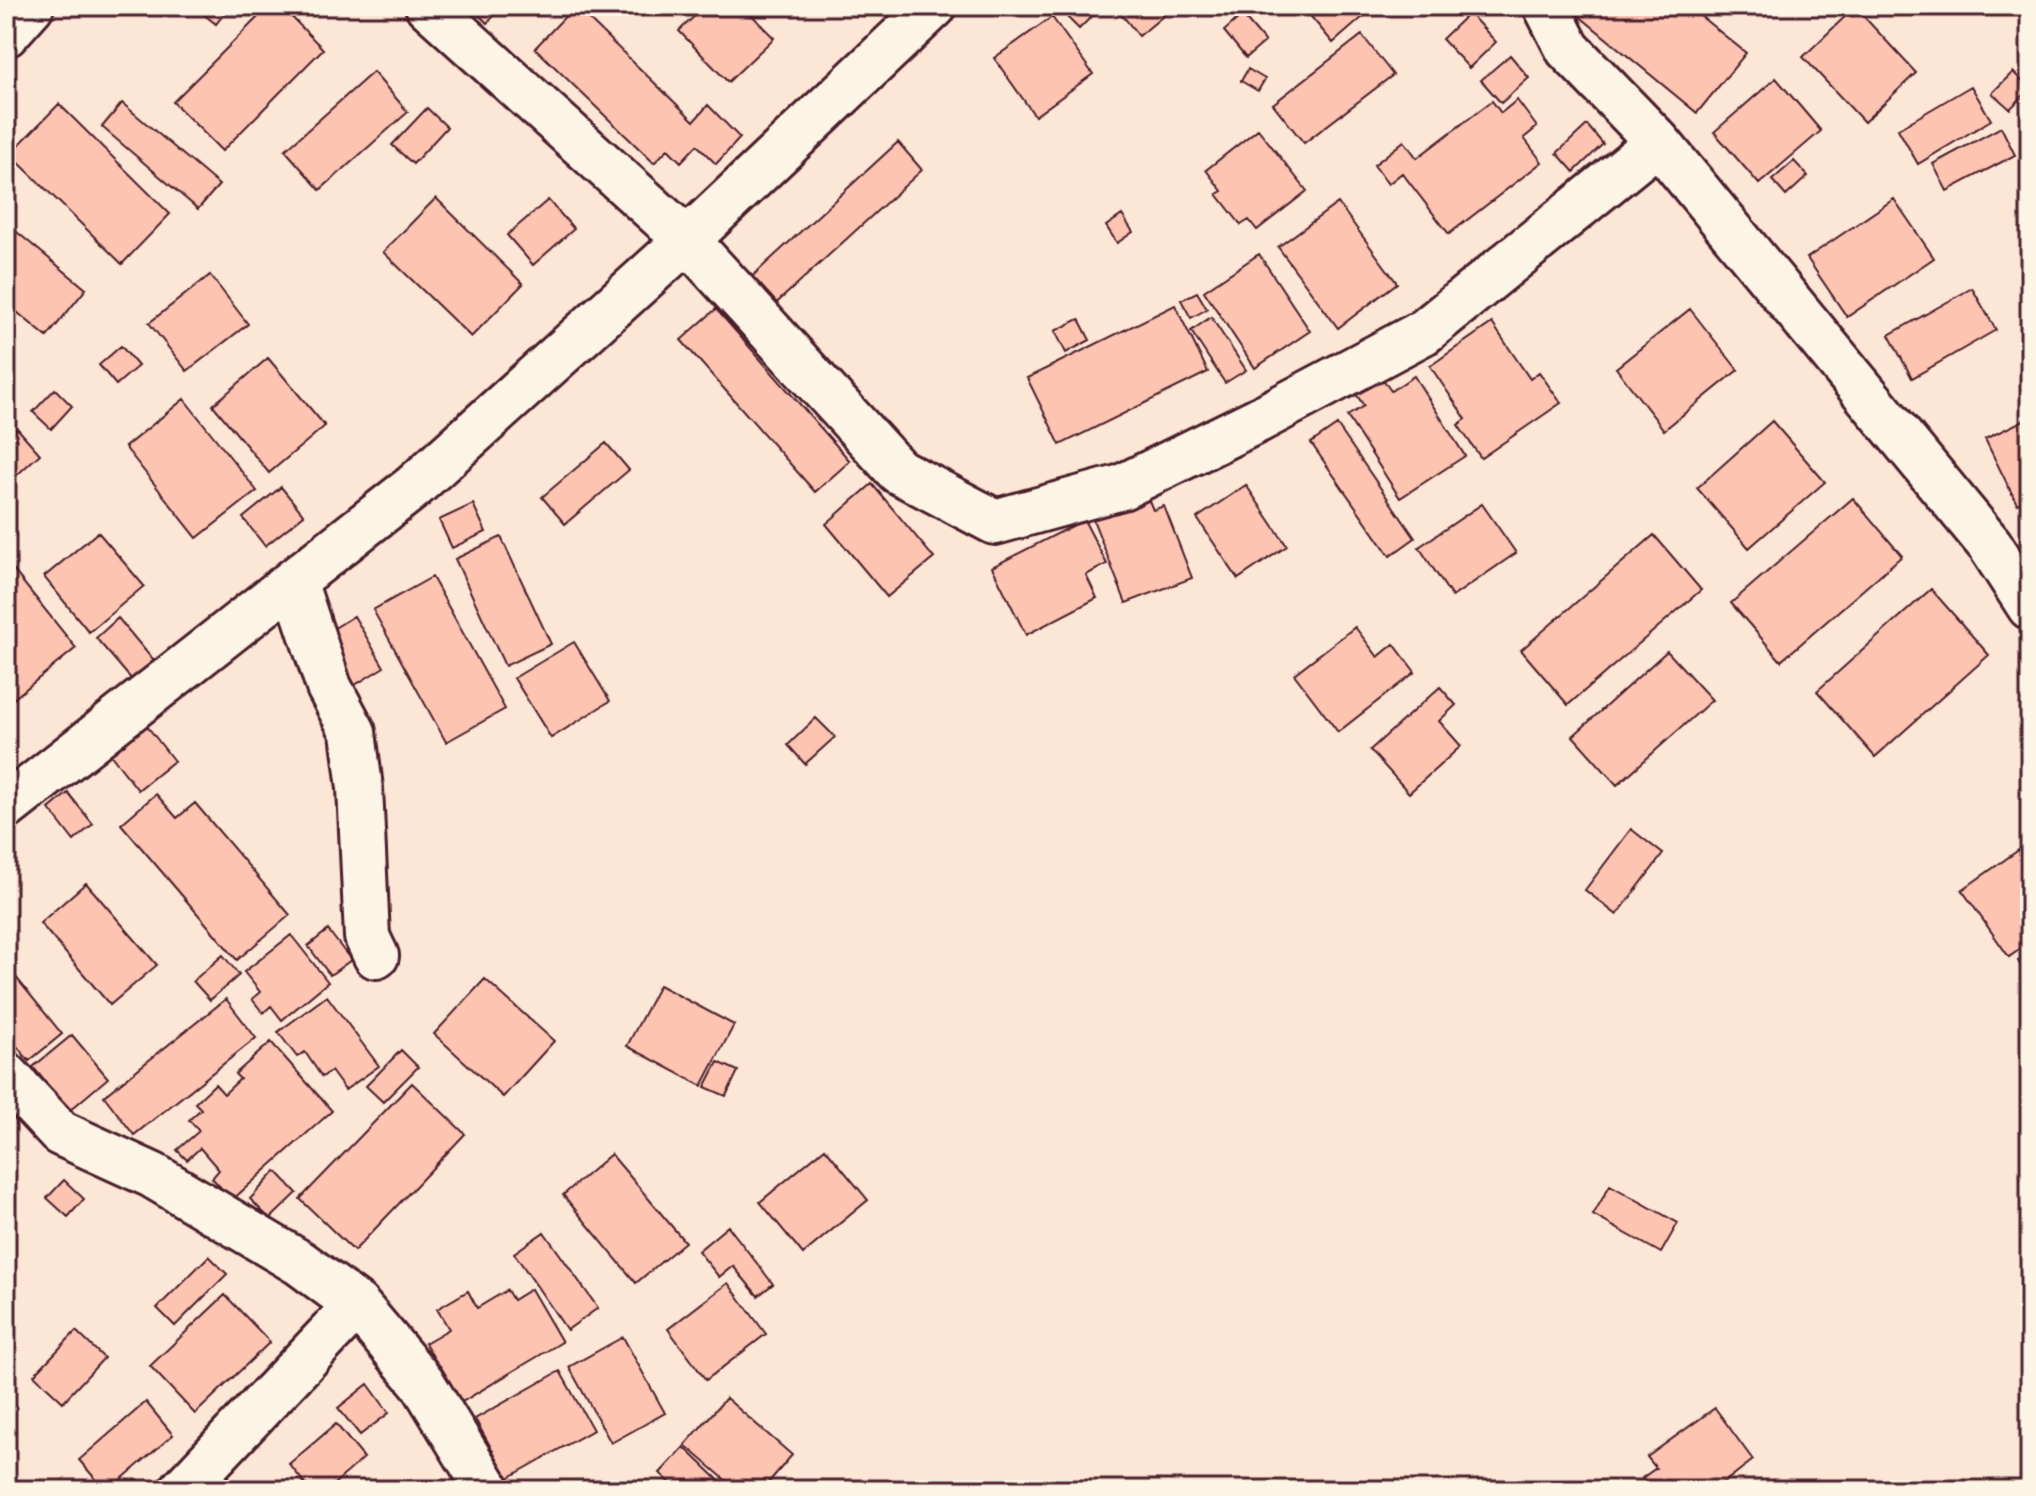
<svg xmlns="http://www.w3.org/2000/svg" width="2036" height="1496" font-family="'Comic Neue',sans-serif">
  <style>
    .building { fill: #fdc4b2; stroke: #4a1f2b; stroke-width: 2 }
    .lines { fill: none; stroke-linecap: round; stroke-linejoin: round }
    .street-casing { stroke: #4a1f2b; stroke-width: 50 }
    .secondary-casing { stroke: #4a1f2b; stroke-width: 50 }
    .street { stroke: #fcf5e5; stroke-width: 44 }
    .secondary { stroke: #fcf5e5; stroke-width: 44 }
  </style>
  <rect width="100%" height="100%" fill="#fce6d6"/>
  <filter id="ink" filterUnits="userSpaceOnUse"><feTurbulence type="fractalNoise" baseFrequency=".0125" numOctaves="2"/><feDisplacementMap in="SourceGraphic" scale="16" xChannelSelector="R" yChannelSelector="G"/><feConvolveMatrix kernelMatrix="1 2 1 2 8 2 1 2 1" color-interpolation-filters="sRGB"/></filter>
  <g filter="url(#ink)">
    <!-- building -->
    <path class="building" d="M193,6H230L216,24Z
      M269,6H281L323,49L222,151L173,102Z
      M470,6H504L487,23Z
      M575,6L694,121L708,105L740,138L716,164L697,145L681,162L668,149L654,163L535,48Z
      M705,6H743L774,38L728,82L679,31Z
      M1069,6H1082L1092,16L1079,29L1063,13Z
      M1115,6H1175L1139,36Z
      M1302,6H1354L1363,17L1333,43Z
      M1575,6H1688L1746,53L1697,113L1572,10Z
      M1855,7L1916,73L1864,122L1803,57Z
      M1469,13L1496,42L1469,68L1442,39Z
      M1242,15L1265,42L1246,58L1224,31Z
      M1052,17L1093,74L1035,116L994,58Z
      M1362,35L1393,75L1304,143L1273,104Z
      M1510,55L1529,78L1501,103L1481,80Z
      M1248,69L1265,79L1258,91L1241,81Z
      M373,72L408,112L320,190L285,150Z
      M2013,72L2030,89L2010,109L1992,93Z
      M1776,78L1821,131L1759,184L1714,132Z
      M1971,86L1991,120L1918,164L1898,129Z
      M1517,100L1537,127L1524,138L1542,162L1449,234L1402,173L1388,184L1374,165L1404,141L1417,158L1492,101L1501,113Z
      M122,103L219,185L198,209L102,127Z
      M59,104L170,214L122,264L10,154Z
      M427,108L447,127L413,164L392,145Z
      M1587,125L1603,144L1574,172L1557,153Z
      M2001,127L2015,155L1947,191L1933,164Z
      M1258,129L1307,191L1257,230L1249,220L1241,225L1217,194L1222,191L1206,170Z
      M898,142L922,170L771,308L747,281Z
      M1794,161L1808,176L1786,196L1772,180Z
      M436,198L523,284L471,337L383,252Z
      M1894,199L1934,258L1847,317L1807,258Z
      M548,200L574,229L533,265L507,235Z
      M1338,203L1397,283L1338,328L1278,247Z
      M1122,215L1133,232L1117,243L1106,226Z
      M6,223L86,289L47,337L6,303Z
      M1259,254L1310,331L1255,368L1204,291Z
      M210,275L248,324L187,371L149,323Z
      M1972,288L1996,330L1912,378L1889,335Z
      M1197,292L1207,309L1191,318L1181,300Z
      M1175,305L1208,372L1060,445L1027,378Z
      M716,309L850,461L815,492L681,340Z
      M1690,309L1738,370L1664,430L1616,368Z
      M1211,317L1246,370L1225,383L1191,331Z
      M1079,319L1090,340L1066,353L1055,331Z
      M1492,323L1530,379L1539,372L1561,403L1481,458L1458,425L1466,419L1430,366Z
      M121,346L138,366L116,385L99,365Z
      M268,358L325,426L269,473L213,405Z
      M1414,376L1465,456L1400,498L1347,416L1364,406L1356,394L1381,377L1391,391Z
      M55,389L72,406L51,429L33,412Z
      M184,399L257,491L197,538L125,447Z
      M2030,417V498L2017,504L1985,439Z
      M1772,421L1825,482L1749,548L1697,488Z
      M1337,425L1415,538L1390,556L1311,443Z
      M17,428L40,454L6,485V438Z
      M606,443L629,470L565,524L542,497Z
      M872,484L934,558L887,597L826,524Z
      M1246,485L1287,546L1238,579L1197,518Z
      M281,487L304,515L265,546L243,518Z
      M1147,496L1153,510L1164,506L1192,578L1126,603L1092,517Z
      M1853,498L1902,556L1781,661L1731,603Z
      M473,504L486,532L452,548L439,520Z
      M1482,504L1516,553L1452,597L1419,547Z
      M1084,520L1107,564L1086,575L1097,598L1026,635L992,567Z
      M98,532L144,586L89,632L44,577Z
      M1654,535L1701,590L1568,705L1521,650Z
      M501,537L551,644L505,666L455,559Z
      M6,561L76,648L12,700L6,693Z
      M432,577L505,709L446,742L373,610Z
      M1931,589L1989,655L1875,757L1817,691Z
      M354,616L384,667L350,688L320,637Z
      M118,618L154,661L132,680L96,638Z
      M1355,627L1378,657L1394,644L1415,672L1338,732L1294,674Z
      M574,642L610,701L551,738L514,678Z
      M1667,651L1712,700L1617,785L1573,736Z
      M1440,687L1456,705L1439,721L1461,746L1409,793L1370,750Z
      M816,718L835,737L805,764L788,745Z
      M147,726L174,761L138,790L110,754Z
      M68,793L93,824L74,841L49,809Z
      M156,794L177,818L195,803L290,915L237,960L121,824Z
      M1631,829L1663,854L1617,915L1585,890Z
      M2030,842V942L2009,957L1962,890Z
      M86,883L157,965L110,1005L40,923Z
      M328,930L351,960L330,975L308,946Z
      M291,935L328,982L282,1020L271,1006L263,1013L252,999L260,992L244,972Z
      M2030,954V981L2018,961Z
      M223,955L239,975L210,1000L193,981Z
      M6,965L62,1034L29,1061L6,1033Z
      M485,979L554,1041L503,1097L434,1034Z
      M659,985L734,1025L702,1086L627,1046Z
      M327,996L379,1066L345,1090L331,1071L322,1077L305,1052L297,1057L278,1032Z
      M226,999L256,1038L134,1135L104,1096Z
      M72,1035L108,1078L69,1111L33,1067Z
      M271,1042L332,1111L232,1200L212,1178L219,1170L200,1148L187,1160L177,1150L199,1131L189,1120L201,1109L195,1103L215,1084L224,1094L240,1079L235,1074Z
      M401,1050L418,1067L383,1102L366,1086Z
      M718,1062L738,1071L726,1096L705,1087Z
      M412,1083L465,1134L354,1251L300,1199Z
      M825,1148L868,1200L803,1254L760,1202Z
      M611,1154L685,1242L636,1283L563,1195Z
      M276,1171L297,1193L270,1219L250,1199Z
      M64,1180L84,1199L68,1217L47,1198Z
      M1610,1185L1678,1223L1661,1253L1593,1215Z
      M728,1226L773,1284L758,1296L733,1266L719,1277L698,1251Z
      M544,1232L598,1308L567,1330L514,1253Z
      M209,1256L227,1274L175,1326L157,1308Z
      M728,1283L766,1334L706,1380L668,1329Z
      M531,1289L562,1342L460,1403L425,1343L449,1329L437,1309L468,1291L477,1308L507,1290L513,1300Z
      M225,1295L270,1342L195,1414L150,1366Z
      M76,1331L104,1358L63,1402L34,1375Z
      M623,1337L665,1413L611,1443L569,1367Z
      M560,1371L593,1430L508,1478L475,1419Z
      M368,1384L389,1413L360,1435L338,1408Z
      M726,1398L792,1455L762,1490H737L685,1445Z
      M146,1402L173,1435L109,1490H105L79,1460Z
      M1715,1408L1753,1460L1714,1490H1651L1642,1478L1656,1468L1647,1457Z
      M336,1424L364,1458L327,1490H310L289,1464Z
      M684,1447L729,1490H678L660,1473Z"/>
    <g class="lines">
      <!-- street casing -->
      <g class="street-casing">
        <path id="street" d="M428,6L687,240L898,471L995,522L1122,487L1260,419L1424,332L1658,142
          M1546,6L1568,49L1658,142L1990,545L2030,607
          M6,34L31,6
          M294,581L329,687L353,732L360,788L367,937L376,956
          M6,1075L60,1133L152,1175L300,1263L357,1305L422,1382L488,1490
          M182,1490L357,1305"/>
      </g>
      <!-- secondary casing -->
      <g class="secondary-casing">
        <path id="secondary" d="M6,807L412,488L687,240L934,6"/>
      </g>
      <!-- street -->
      <use href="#street" class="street"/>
      <!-- secondary -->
      <use href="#secondary" class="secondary"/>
    </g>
  </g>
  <!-- margin -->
  <rect width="2036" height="1496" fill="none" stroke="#fcf5e5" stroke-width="32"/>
  <rect x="16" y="16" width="2004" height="1464" fill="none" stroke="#4a1f2b" stroke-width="3" filter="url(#ink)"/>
</svg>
